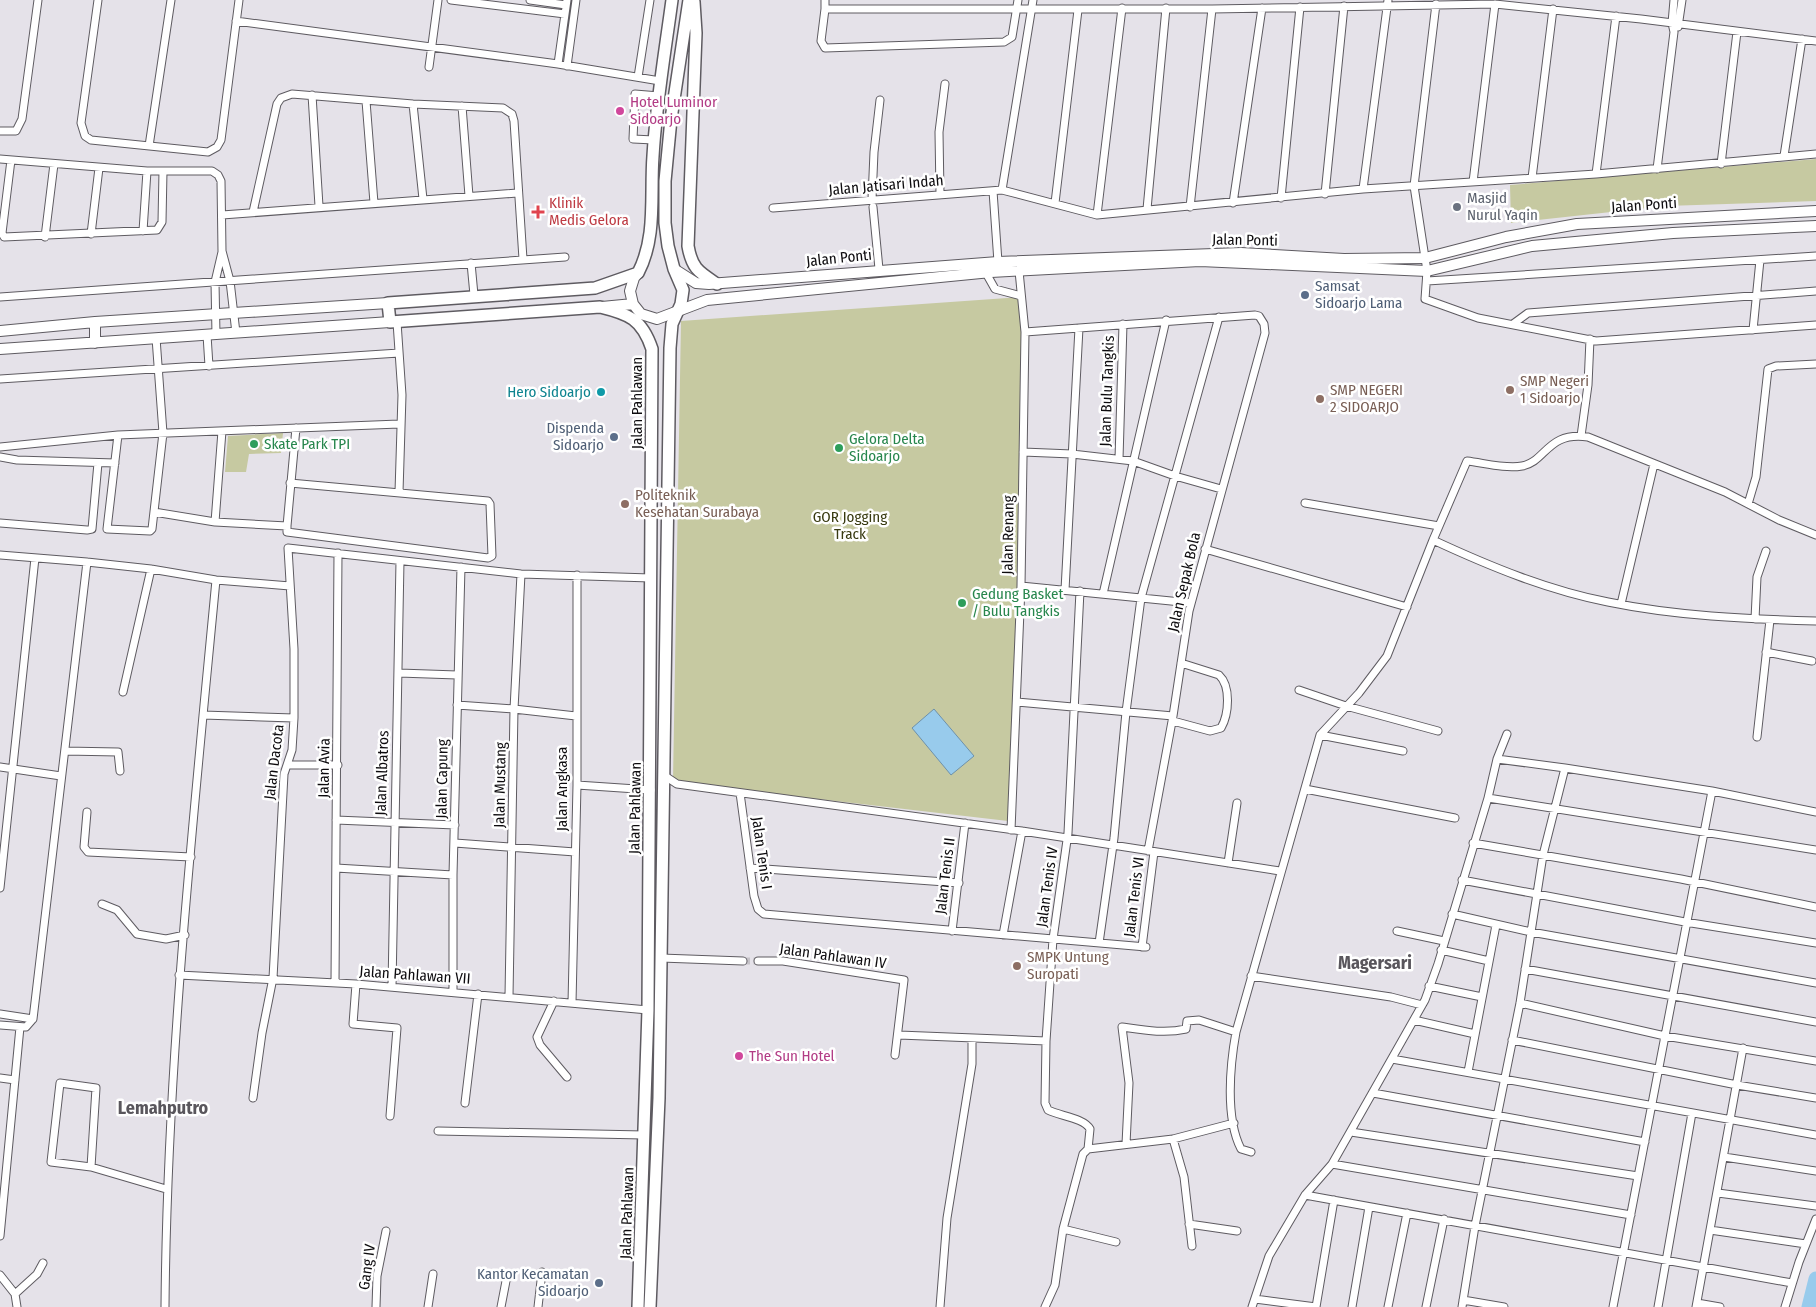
<svg xmlns="http://www.w3.org/2000/svg" width="1816" height="1307" font-family="'Fira Sans Condensed',sans-serif">
  <style>
    .green { fill: #c6c9a1 }
    .water { fill: #98cbec; stroke: #6e91a9 }
    .lines { fill: none; stroke-linecap: round; stroke-linejoin: round }
    .river { stroke: #98cbec; stroke-width: 15 }
    .minor-tunnel { stroke: #c5c2c8; stroke-width: 7; stroke-dasharray: 7 3.5; stroke-linecap: butt }
    .minor-casing { stroke: #5e5b61; stroke-width: 9 }
    .secondary-casing { stroke: #5e5b61; stroke-width: 12 }
    .primary-casing { stroke: #5e5b61; stroke-width: 14 }
    .minor { stroke: #fff; stroke-width: 7 }
    .secondary { stroke: #fff; stroke-width: 10 }
    .primary { stroke: #fff; stroke-width: 11 }
    .hotel-dot { fill: #d1479c; stroke: #fff; stroke-width: 2 }
    .worship-dot { fill: #6b7280; stroke: #fff; stroke-width: 2 }
    .health-dot { fill: #e0444e; stroke: #fff; stroke-width: 2 }
    .service-dot { fill: #5c6f8a; stroke: #fff; stroke-width: 2 }
    .education-dot { fill: #8d6e63; stroke: #fff; stroke-width: 2 }
    .culture-dot { fill: #0f9aa8; stroke: #fff; stroke-width: 2 }
    .leisure-dot { fill: #2e9e5b; stroke: #fff; stroke-width: 2 }
    .labels { text-anchor: middle; dominant-baseline: central; stroke-width: 5; stroke-linejoin: round; paint-order: stroke }
    .hotel-label { font-size: 15px; fill: #b23c85; stroke: #fff; text-anchor: start }
    .street-label { font-size: 15px; fill: #0d0b0e; stroke: #fff }
    .worship-label { font-size: 15px; fill: #5b616d; stroke: #fff; text-anchor: start }
    .health-label { font-size: 15px; fill: #be3a42; stroke: #fff; text-anchor: start }
    .service-label { font-size: 15px; fill: #4e5e75; stroke: #fff; text-anchor: end }
    .education-label { font-size: 15px; fill: #785e54; stroke: #fff; text-anchor: start }
    .culture-label { font-size: 15px; fill: #0d838f; stroke: #fff; text-anchor: end }
    .leisure-label { font-size: 15px; fill: #27864d; stroke: #fff; text-anchor: start }
    .park-label { font-size: 15px; fill: #383a11; stroke: #fff }
    .quarter-label { font-size: 18px; font-weight: bold; fill: #59565c; stroke: #fff }
  </style>
  <rect width="100%" height="100%" fill="#e5e2e9"/>
  <!-- green -->
  <path class="green" d="M1816,159V201L1666,206L1511,223L1510,185Z
    M1020,297L1025,332L1017,702L1008,821L741,790L673,780L681,321Z
    M283,433L281,453L249,454L246,472H225L228,436Z"/>
  <!-- water -->
  <path class="water" d="M934,709L974,756L951,775L912,728Z"/>
  <g class="lines">
    <!-- river -->
    <path class="river" d="M1809,1307L1816,1279"/>
    <!-- minor-tunnel -->
    <path class="minor-tunnel" d="M743,961H758"/>
    <!-- minor casing -->
    <g class="minor-casing">
      <path id="minor" d="M98,0L81,123L85,136L91,140L208,152L217,147L221,140L239,0
        M451,0L565,14
        M530,0L566,5
        M825,0V9H1212L1495,4L1641,19L1816,41
        M1436,4L1414,186L1427,271L1425,299L1478,318L1596,341L1816,325
        M825,9L821,41L825,48L1004,42L1012,37L1018,0
        M236,21L558,64L660,81
        M1678,27L1682,0
        M558,64L567,0
        M567,66L576,0
        M429,67L438,0
        M638,77L650,0
        M312,95L319,206
        M366,101L374,203
        M413,104L423,199
        M462,106L469,196
        M0,131H16L22,119L38,0
        M654,140L633,139L635,94L659,96
        M149,146L171,0
        M1784,156L1802,39
        M0,159L147,171H212L218,175L221,181L222,251L230,281L236,333
        M11,160L2,233L4,237L157,230L162,222L163,171
        M1721,164L1737,32
        M1657,169L1674,32L1672,23L1674,0
        M1596,174L1616,16
        M1532,178L1553,9
        M1473,182L1495,4
        M1363,189L1388,0
        M1002,190L1033,0
        M993,191L998,262
        M940,194L939,132L945,84
        M1325,194L1344,6
        M1281,198L1300,7
        M872,199L874,152L880,100
        M1055,203L1078,10
        M1233,203L1262,8
        M873,207L879,269
        M1190,207L1212,9
        M773,208L1002,190L1097,215L1363,189L1596,174L1816,154
        M1147,209L1166,8
        M253,212L277,104L281,98L292,94L413,104L503,108L512,114L514,121L523,259
        M222,215L517,193
        M1097,215L1122,8
        M143,231L147,171
        M91,234L99,168
        M45,237L54,164
        M471,263L474,295
        M986,273L995,289L1021,296
        M1427,281L1816,256
        M0,297L565,257
        M397,322L402,395L399,492
        M1513,324L1528,313L1816,291
        M1753,330L1760,260
        M1025,332L1255,315L1259,316L1264,324L1265,333L1189,611L1173,716L1148,851
        M207,335L209,366
        M216,335L215,282L222,252
        M0,379L399,353
        M118,435L107,529L150,531L152,529L163,433L156,338
        M1581,436L1588,385L1590,339
        M0,447L118,435L399,424
        M1023,452L1072,454L1133,461L1175,476L1221,489
        M0,457L17,460L115,463
        M1119,459L1123,324
        M290,483L488,501L490,504L492,556L488,558L287,532V526L296,428
        M1305,503L1439,526
        M1748,504L1756,477L1768,369L1776,366L1816,364
        M154,512L215,522L287,526
        M215,522L222,431
        M0,523L87,530L92,529L98,463
        M1433,540C1489,566 1547,590 1608,602C1676,616 1746,619 1816,621
        M1205,549L1407,607
        M0,555L87,562L151,569L216,580L290,586
        M1021,586L1191,603
        M1065,590L1079,328
        M1103,594L1166,320
        M1621,604L1654,464
        M1755,619L1757,577L1766,551
        M1766,652L1812,661
        M399,673L457,675
        M1299,690L1346,706L1438,731
        M123,692L151,569
        M1017,702L1173,716
        M457,705L514,709L576,716
        M203,715L294,718
        M1173,721L1210,731L1221,728C1229,714 1231,686 1219,675L1181,663
        M1320,735L1403,751
        M1757,737L1770,620
        M65,751L118,752L120,771
        M1497,759L1507,734
        M287,765H338
        M0,767L61,776
        M665,776L677,784L1022,831L1280,871
        M577,785L651,790
        M1305,789L1455,818
        M740,793L754,896L758,909L764,914L1146,947
        M1488,798L1816,850
        M87,812L84,847L88,852L191,857
        M336,820L455,825
        M1011,830L1021,586L1025,332L1019,271
        M455,843L575,852
        M1473,843L1681,879L1816,907
        M1228,863L1237,803
        M336,868L453,875
        M750,868L959,883
        M1462,880L1685,922L1816,943
        M0,888L35,558
        M102,904L117,910L137,934L166,939L185,935
        M1452,914L1531,932L1816,983
        M952,931L965,823
        M1397,931L1444,941
        M1003,935L1022,831
        M1099,943L1114,838L1126,712L1141,598L1219,317
        M1142,947L1154,852
        M1441,950L1489,961
        M661,958L743,961
        M758,961H783L904,980L895,1055
        M1525,969L1816,1022
        M179,975L356,984L648,1010
        M1251,976L1391,997L1422,1005
        M335,983L338,553
        M356,984L353,1024L397,1028L390,1116
        M1429,986L1482,997
        M392,987L400,561
        M453,992V875L461,567
        M509,996L514,709L521,574
        M554,1001L537,1037L540,1045L567,1077
        M572,1003L577,785V575
        M1520,1003L1665,1036L1816,1061
        M0,1014L33,1019
        M1414,1020L1475,1034
        M0,1025L26,1027L33,1019L87,562
        M899,1035L1046,1041
        M1512,1040L1737,1085L1816,1098
        M1392,1059L1816,1135
        M1468,1072L1496,925
        M0,1078L15,1080
        M1373,1093L1645,1142
        M253,1098L262,1033L273,978L284,774L292,750L294,718V649L288,548L521,574L651,578
        M465,1103L478,994
        M438,1131L644,1135
        M1351,1132L1638,1176
        M1173,1139L1184,1177L1192,1246
        M1126,1144L1129,1083L1122,1027C1143,1030 1165,1034 1186,1029L1187,1021L1199,1020L1236,1032
        M1088,1149L1173,1139L1234,1123
        M1251,1152L1241,1149C1225,1118 1230,1065 1236,1032L1320,735L1359,693L1387,656L1433,540L1467,461C1484,463 1505,469 1522,466C1546,462 1547,431 1588,437L1725,492L1779,520L1816,535
        M1724,1157L1816,1171
        M1332,1164L1631,1215
        M91,1167L96,1088L60,1083L51,1162L91,1167L166,1189
        M1718,1193L1816,1206
        M1305,1195L1792,1283
        M1189,1224L1237,1231
        M1063,1229L1116,1242
        M1710,1230L1806,1244
        M0,1236L20,1027
        M0,1275L15,1294L17,1307
        M15,1294L37,1274L43,1263
        M1255,1299L1316,1307
        M1463,1300L1504,1307
        M1697,1303L1720,1307
        M165,1307C167,1064 193,822 216,580
        M376,1307L377,1276L386,1231
        M428,1307L433,1274
        M501,1307L506,1281
        M538,1307L542,1272
        M940,1307L947,1218L972,1064V1039
        M1045,1307L1055,1285L1063,1229L1083,1154L1088,1149L1090,1129C1084,1118 1060,1116 1048,1110L1045,1103L1046,1041L1053,939L1068,833L1080,591
        M1252,1307L1269,1256L1305,1195L1332,1164L1425,1000L1438,964L1488,798L1497,759L1565,768
        M1316,1307L1334,1200
        M1352,1307L1369,1207
        M1388,1307L1407,1213
        M1426,1307L1444,1219
        M1462,1307L1475,1226L1520,1003L1543,855L1565,768L1712,791L1816,812
        M1613,1307L1712,791
        M1658,1307L1692,1113
        M1696,1307L1743,1048
        M1785,1307L1799,1262L1816,1219"/>
    </g>
    <!-- secondary casing -->
    <g class="secondary-casing">
      <path id="secondary" d="M674,269L696,283L709,284L998,262L1241,253L1344,259L1425,258L1506,237L1577,224L1816,211
        M638,273L634,278L630,291L633,304L641,314L657,319L707,300L991,272L1200,261L1427,271L1532,246L1673,233L1816,226
        M602,307L633,304
        M95,322V343
        M0,331L95,322L388,303
        M0,349L390,322"/>
    </g>
    <!-- primary casing -->
    <g class="primary-casing">
      <path id="primary" d="M694,2L696,33L688,246C692,269 699,272 717,284
        M638,1307L648,1010L652,349C642,319 629,314 600,307L390,322L388,303L595,288L638,273C657,237 650,195 653,156C656,104 665,52 672,0
        M650,1307L659,1098L670,348L672,324L681,304L683,290L674,269L668,246L665,223V181L671,119L689,0"/>
    </g>
    <!-- minor -->
    <use href="#minor" class="minor"/>
    <!-- secondary -->
    <use href="#secondary" class="secondary"/>
    <!-- primary -->
    <use href="#primary" class="primary"/>
  </g>
  <!-- markers -->
  <g class="hotel-dot">
    <circle cx="620" cy="111" r="5"/>
    <circle cx="739" cy="1056" r="5"/>
  </g>
  <circle class="worship-dot" cx="1457" cy="207" r="5"/>
  <path class="health-dot" d="M535.5 204.5h5v5h5v5h-5v5h-5v-5h-5v-5h5z"/>
  <g class="service-dot">
    <circle cx="1305" cy="295" r="5"/>
    <circle cx="614" cy="437" r="5"/>
    <circle cx="599" cy="1283" r="5"/>
  </g>
  <g class="education-dot">
    <circle cx="1510" cy="390" r="5"/>
    <circle cx="1320" cy="399" r="5"/>
    <circle cx="625" cy="504" r="5"/>
    <circle cx="1017" cy="966" r="5"/>
  </g>
  <circle class="culture-dot" cx="601" cy="392" r="5"/>
  <g class="leisure-dot">
    <circle cx="254" cy="444" r="5"/>
    <circle cx="839" cy="448" r="5"/>
    <circle cx="962" cy="603" r="5"/>
  </g>
  <g class="labels">
    <!-- hotel labels -->
    <g class="hotel-label">
      <text x="630" y="102">Hotel Luminor<tspan x="630" dy="17">Sidoarjo</tspan></text>
      <text x="749" y="1056">The Sun Hotel</text>
    </g>
    <!-- street labels -->
    <g class="street-label">
      <text transform="translate(886 185) rotate(-5)">Jalan Jatisari Indah</text>
      <text transform="translate(1644 205) rotate(-4)">Jalan Ponti</text>
      <text transform="translate(1245 240) rotate(1)">Jalan Ponti</text>
      <text transform="translate(839 258) rotate(-6)">Jalan Ponti</text>
      <text transform="translate(1107 391) rotate(-88)">Jalan Bulu Tangkis</text>
      <text transform="translate(637 403) rotate(-90)">Jalan Pahlawan</text>
      <text transform="translate(1008 535) rotate(-89)">Jalan Renang</text>
      <text transform="translate(1184 582) rotate(-77)">Jalan Sepak Bola</text>
      <text transform="translate(274 762) rotate(-83)">Jalan Dacota</text>
      <text transform="translate(324 768) rotate(-89)">Jalan Avia</text>
      <text transform="translate(382 773) rotate(-88)">Jalan Albatros</text>
      <text transform="translate(442 779) rotate(-89)">Jalan Capung</text>
      <text transform="translate(500 785) rotate(-89)">Jalan Mustang</text>
      <text transform="translate(562 789) rotate(-90)">Jalan Angkasa</text>
      <text transform="translate(635 808) rotate(-89)">Jalan Pahlawan</text>
      <text transform="translate(762 853) rotate(82)">Jalan Tenis I</text>
      <text transform="translate(945 876) rotate(-83)">Jalan Tenis II</text>
      <text transform="translate(1047 887) rotate(-82)">Jalan Tenis IV</text>
      <text transform="translate(1134 897) rotate(-83)">Jalan Tenis VI</text>
      <text transform="translate(833 956) rotate(8)">Jalan Pahlawan IV</text>
      <text transform="translate(415 975) rotate(4)">Jalan Pahlawan VII</text>
      <text transform="translate(627 1213) rotate(-88)">Jalan Pahlawan</text>
      <text transform="translate(367 1267) rotate(-82)">Gang IV</text>
    </g>
    <!-- worship labels -->
    <g class="worship-label">
      <text x="1467" y="198">Masjid<tspan x="1467" dy="17">Nurul Yaqin</tspan></text>
    </g>
    <!-- health labels -->
    <g class="health-label">
      <text x="549" y="203">Klinik<tspan x="549" dy="17">Medis Gelora</tspan></text>
    </g>
    <!-- service labels -->
    <g class="service-label">
      <text x="1315" y="286" text-anchor="start">Samsat<tspan x="1315" dy="17">Sidoarjo Lama</tspan></text>
      <text x="604" y="428">Dispenda<tspan x="604" dy="17">Sidoarjo</tspan></text>
      <text x="589" y="1274">Kantor Kecamatan<tspan x="589" dy="17">Sidoarjo</tspan></text>
    </g>
    <!-- education labels -->
    <g class="education-label">
      <text x="1520" y="381">SMP Negeri<tspan x="1520" dy="17">1 Sidoarjo</tspan></text>
      <text x="1330" y="390">SMP NEGERI<tspan x="1330" dy="17">2 SIDOARJO</tspan></text>
      <text x="635" y="495">Politeknik<tspan x="635" dy="17">Kesehatan Surabaya</tspan></text>
      <text x="1027" y="957">SMPK Untung<tspan x="1027" dy="17">Suropati</tspan></text>
    </g>
    <!-- culture labels -->
    <g class="culture-label">
      <text x="591" y="392">Hero Sidoarjo</text>
    </g>
    <!-- leisure labels -->
    <g class="leisure-label">
      <text x="849" y="439">Gelora Delta<tspan x="849" dy="17">Sidoarjo</tspan></text>
      <text x="264" y="444">Skate Park TPI</text>
      <text x="972" y="594">Gedung Basket<tspan x="972" dy="17">/ Bulu Tangkis</tspan></text>
    </g>
    <!-- park labels -->
    <g class="park-label">
      <text x="850" y="517">GOR Jogging<tspan x="850" dy="17">Track</tspan></text>
    </g>
    <!-- quarter labels -->
    <g class="quarter-label">
      <text x="1375" y="963">Magersari</text>
      <text x="163" y="1108">Lemahputro</text>
    </g>
  </g>
</svg>
